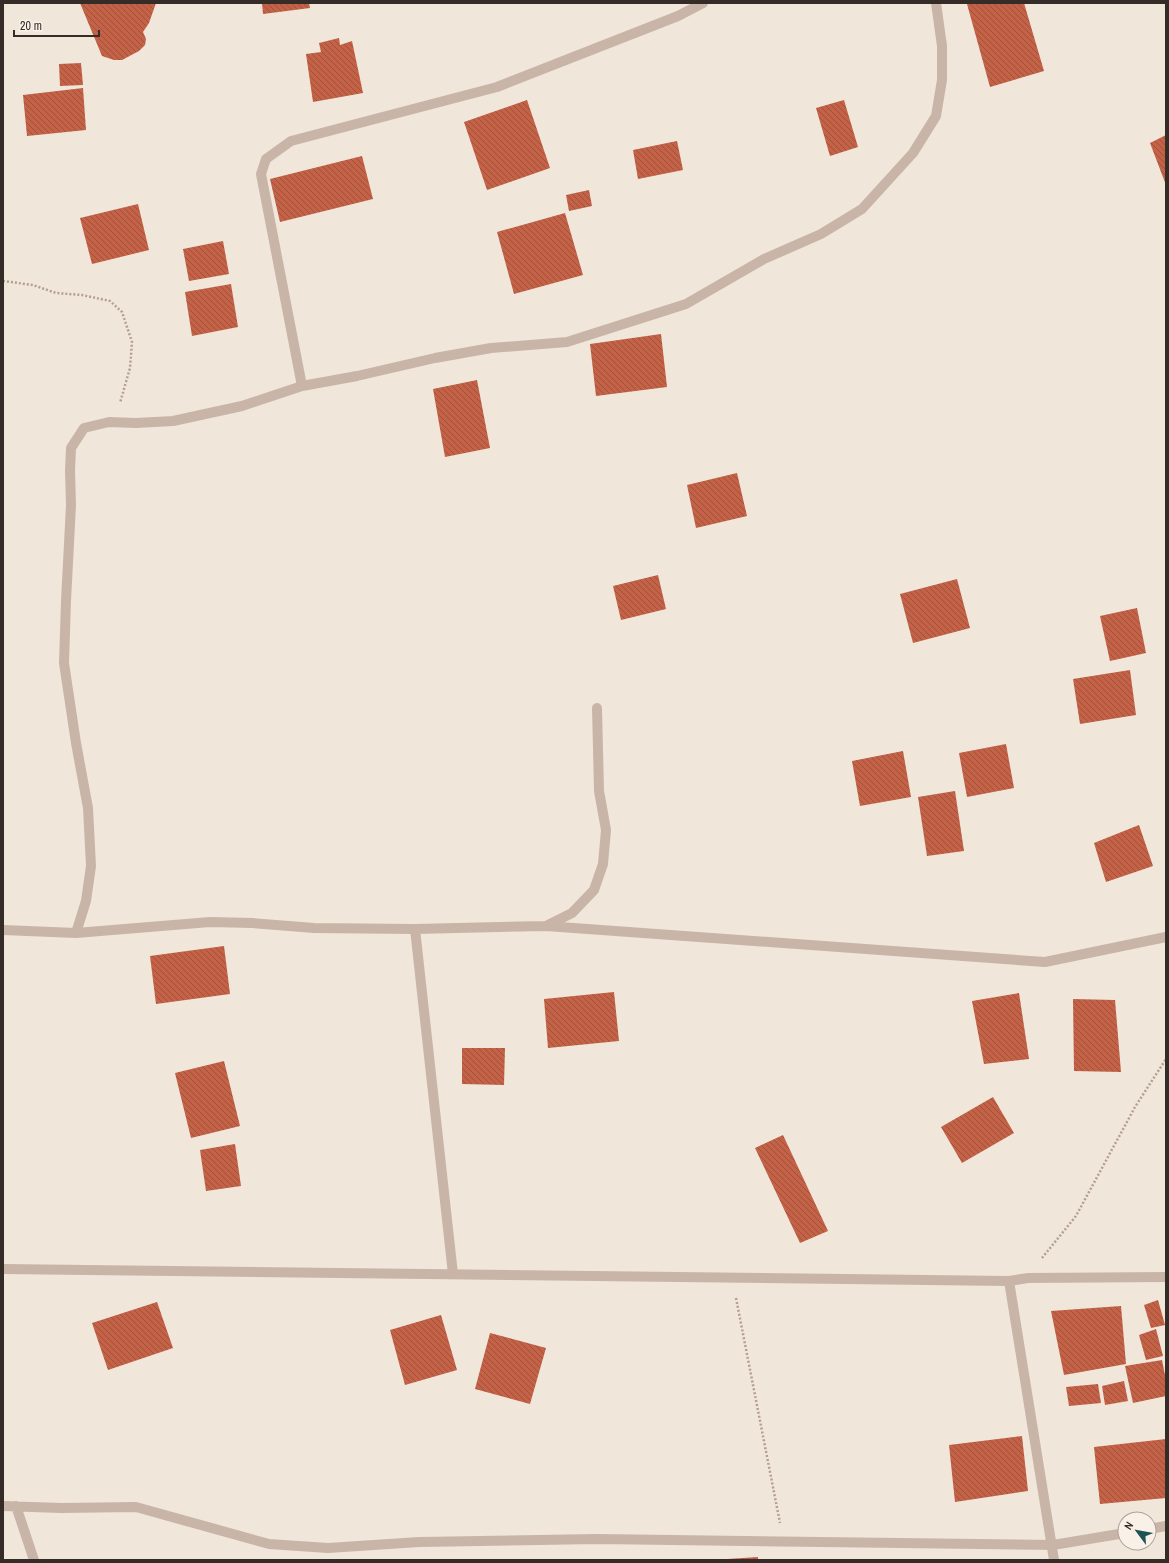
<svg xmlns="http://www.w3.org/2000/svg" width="1169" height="1563" font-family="'Archivo Narrow',sans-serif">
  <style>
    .building { fill: url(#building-back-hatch) }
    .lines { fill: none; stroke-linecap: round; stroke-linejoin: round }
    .path { stroke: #b49f91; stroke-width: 2.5; stroke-dasharray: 2 2; stroke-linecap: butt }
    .minor { stroke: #c9b5a7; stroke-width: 10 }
  </style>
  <defs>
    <pattern id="building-back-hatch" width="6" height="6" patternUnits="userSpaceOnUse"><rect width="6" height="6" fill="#c36247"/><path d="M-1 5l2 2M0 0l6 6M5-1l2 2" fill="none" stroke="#9f513b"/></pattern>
  </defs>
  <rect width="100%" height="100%" fill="#f1e6da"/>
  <!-- building -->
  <path class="building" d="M80,3H156L149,23L143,32L146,39L145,45L139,51L122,60H114L102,56Z
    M262,3H309L310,8L263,14Z
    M972,3H1024L1044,71L990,87L967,4Z
    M339,38L340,45L352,41L363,93L313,102L306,54L321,52L319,43Z
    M81,63L83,85L60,86L59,64Z
    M83,88L86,130L27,136L23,95Z
    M527,100L550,168L487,190L464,122Z
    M844,100L858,147L830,156L816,108Z
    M1166,135V185L1150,143Z
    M677,141L683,170L638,179L633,150Z
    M362,156L373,199L280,222L270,179Z
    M589,190L592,206L569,211L566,195Z
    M138,204L149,250L92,264L80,218Z
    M565,213L583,275L514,294L497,232Z
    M223,241L229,274L189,281L183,249Z
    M231,284L238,327L192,336L185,292Z
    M661,334L667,387L596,396L590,344Z
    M477,380L490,448L445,457L433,389Z
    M737,473L747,516L696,528L687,485Z
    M658,575L666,609L621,620L613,586Z
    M957,579L970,628L913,643L900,594Z
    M1137,608L1146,653L1110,661L1100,616Z
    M1130,670L1136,715L1080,724L1073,679Z
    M1006,744L1014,788L967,797L959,753Z
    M903,751L911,797L860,806L852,761Z
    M955,791L964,851L927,856L918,797Z
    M1139,825L1153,866L1106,882L1094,843Z
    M224,946L230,994L156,1004L150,956Z
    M614,992L619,1041L548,1048L544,999Z
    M1019,993L1029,1059L984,1064L972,1001Z
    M1073,999L1115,1000L1121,1072L1074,1071Z
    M462,1048H505L504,1085L462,1084Z
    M224,1061L240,1126L191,1138L175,1073Z
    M993,1097L1014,1133L962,1163L941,1127Z
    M783,1135L828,1231L800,1243L755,1148Z
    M235,1144L241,1186L206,1191L200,1150Z
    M1158,1300L1165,1325L1151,1328L1144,1305Z
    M157,1302L173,1348L108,1370L92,1323Z
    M1121,1306L1126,1364L1064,1375L1051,1311Z
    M441,1315L457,1370L405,1385L390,1330Z
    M1156,1329L1163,1356L1146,1360L1139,1335Z
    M490,1333L546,1348L530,1404L475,1389Z
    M1162,1360L1166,1380V1396L1133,1403L1125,1366Z
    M1124,1381L1128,1401L1105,1405L1102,1386Z
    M1098,1384L1101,1403L1069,1406L1066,1387Z
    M1022,1436L1028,1491L955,1502L949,1445Z
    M1166,1439V1498L1100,1504L1094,1447Z
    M758,1557V1560H727V1559Z"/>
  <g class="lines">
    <!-- path -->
    <path class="path" d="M3,281L33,285L56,293L82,295L110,301L122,312L132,342L130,368L120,403
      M1042,1258L1076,1216L1135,1107L1166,1059
      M736,1298L780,1523"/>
    <!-- minor -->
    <path class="minor" d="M302,386L261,174L266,159L291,141L497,87L678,16L703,3
      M546,926L1045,962L1166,937
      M415,929L453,1274
      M3,930L76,933L210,922L252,923L314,928L415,929L546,926L572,913L594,890L603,864L606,830L599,791L597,708
      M76,933L86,901L91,866L88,808L76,743L64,663L66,601L71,505L70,471L71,448L84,428L109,422L136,423L173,421L242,406L302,386L357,376L435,358L491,348L567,342L686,304L764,259L821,234L862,209L913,153L936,116L942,80V46L936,3
      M3,1269L1009,1281L1028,1278L1166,1277
      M1009,1281L1054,1560
      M3,1506L61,1508L136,1507L269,1544L328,1548L419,1542L598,1539L1053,1545L1125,1533
      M16,1506L34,1560
      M1149,1529L1166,1526"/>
  </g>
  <!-- border -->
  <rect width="1169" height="1563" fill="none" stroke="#352b27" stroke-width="8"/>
  <!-- north arrow -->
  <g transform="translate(1137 1531) rotate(302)"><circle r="19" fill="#f9f0e7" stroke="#aba19a"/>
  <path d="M0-3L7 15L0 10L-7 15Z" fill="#1e5355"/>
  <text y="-6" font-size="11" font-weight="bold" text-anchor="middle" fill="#352b27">N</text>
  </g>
  <!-- scale -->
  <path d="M14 30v6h85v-6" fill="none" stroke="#352b27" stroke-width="2"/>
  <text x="20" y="30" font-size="12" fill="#352b27" stroke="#f9f0e7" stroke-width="3" paint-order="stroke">20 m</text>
</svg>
